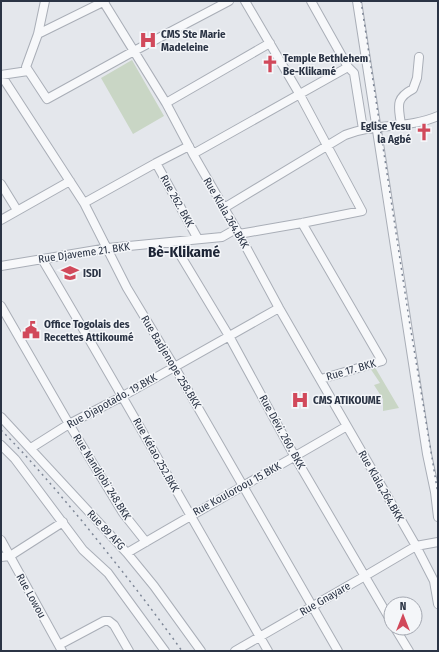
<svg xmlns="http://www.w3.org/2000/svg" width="439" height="652" font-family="'Fira Sans Condensed',sans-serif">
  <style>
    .green { fill: #c9d6c5 }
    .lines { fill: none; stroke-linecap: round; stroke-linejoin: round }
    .minor-casing { stroke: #a9aeb7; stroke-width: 10 }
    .minor { stroke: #f7f8fa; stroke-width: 8 }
    .rail { stroke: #7d8696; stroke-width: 1.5; stroke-dasharray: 2 4; stroke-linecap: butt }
    .labels { text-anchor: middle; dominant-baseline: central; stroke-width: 3; stroke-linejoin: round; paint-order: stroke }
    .poi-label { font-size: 11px; font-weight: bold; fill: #2b3445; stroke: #f4f6f9; text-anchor: start }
    .street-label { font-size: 11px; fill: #2b3445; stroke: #f4f6f9 }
    .district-label { font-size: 15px; font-weight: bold; fill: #1d2536; stroke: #f4f6f9 }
  </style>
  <rect width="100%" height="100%" fill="#e4e7ec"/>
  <!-- green -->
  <path class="green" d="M132,60L164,116L133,134L101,78Z
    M373,367L376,369L399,408L383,411V399L374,385L380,383L370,368Z"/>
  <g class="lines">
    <!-- minor casing -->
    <g class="minor-casing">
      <path id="minor" d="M45,1L38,34L26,67L47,99L134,51L229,1
        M103,1L166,103L193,154L239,234L279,308L416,546L434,581L438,604
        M311,1L348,67L354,73L363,129
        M357,1L427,454L435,492L438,517
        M38,34L105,1
        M1,75L84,203L127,288L174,366L338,651
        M1,75L28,71
        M166,103L270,43
        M401,125C399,107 394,99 413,89L417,78L419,57
        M193,154L348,67
        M156,163L198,239
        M1,184L17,210
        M84,203L156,163L189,146
        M224,208L345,135C375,123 408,129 438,116
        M1,220L70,181
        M302,223L382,361L321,379
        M239,234L302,223L362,211L300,95L245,1
        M173,243L229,336L295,457L391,621
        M42,259C119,389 193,520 268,651
        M1,266L108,248L222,237L236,229
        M1,306L69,424L123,513L146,542
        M1,417L127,553L154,586L201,651
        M1,445L15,459L83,550L108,573L165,651
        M31,448L69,424L123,396L279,308
        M1,540L62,651
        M127,553C200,510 274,469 347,426
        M1,557L10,556L63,522
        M395,628L409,651
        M59,645L104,621H109L114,625L129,651
        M235,651L365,576L416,546L438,542"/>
    </g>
    <!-- minor -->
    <use href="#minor" class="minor"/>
    <!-- rail -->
    <path class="rail" d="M361,1L409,319L438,494
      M1,430C30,459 56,490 82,521C116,563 150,606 182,651"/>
  </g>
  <!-- icons -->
  <defs>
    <g id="hospital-bare" transform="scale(1.38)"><path d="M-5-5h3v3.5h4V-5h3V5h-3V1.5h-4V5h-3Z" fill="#d1495b" stroke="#f4f6f9" stroke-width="2.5" paint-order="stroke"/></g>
    <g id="church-bare" transform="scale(1.38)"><path d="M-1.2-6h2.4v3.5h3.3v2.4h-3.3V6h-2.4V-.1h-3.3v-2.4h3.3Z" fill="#d1495b" stroke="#f4f6f9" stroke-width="2.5" paint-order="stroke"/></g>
    <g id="university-bare" transform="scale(1.38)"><path d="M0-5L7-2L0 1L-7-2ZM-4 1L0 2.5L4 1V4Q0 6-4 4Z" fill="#d1495b" stroke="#f4f6f9" stroke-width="2.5" paint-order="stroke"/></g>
    <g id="civic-bare" transform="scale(1.38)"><path d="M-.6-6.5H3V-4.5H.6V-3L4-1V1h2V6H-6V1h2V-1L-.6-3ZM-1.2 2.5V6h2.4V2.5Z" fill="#d1495b" stroke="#f4f6f9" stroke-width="2.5" paint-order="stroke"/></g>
  </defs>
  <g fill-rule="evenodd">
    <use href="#hospital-bare" x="148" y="40"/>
    <use href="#church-bare" x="270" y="64"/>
    <use href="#church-bare" x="424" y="132"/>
    <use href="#university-bare" x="70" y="273"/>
    <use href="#civic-bare" x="31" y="330"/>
    <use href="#hospital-bare" x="300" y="400"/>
  </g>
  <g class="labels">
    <!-- poi labels -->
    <g class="poi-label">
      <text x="161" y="34">CMS Ste Marie<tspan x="161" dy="13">Madeleine</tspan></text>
      <text x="283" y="58">Temple Bethlehem<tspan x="283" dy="13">Be-Klikamé</tspan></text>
      <text x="411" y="126" text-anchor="end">Eglise Yesu<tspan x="411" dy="13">la Agbé</tspan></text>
      <text x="83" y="273">ISDI</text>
      <text x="44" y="324">Office Togolais des<tspan x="44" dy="13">Recettes Attikoumé</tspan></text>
      <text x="313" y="400">CMS ATIKOUME</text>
    </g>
    <!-- street labels -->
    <g class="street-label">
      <text transform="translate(177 201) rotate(61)">Rue 262. BKK</text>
      <text transform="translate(226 213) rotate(60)">Rue Klala.264.BKK</text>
      <text transform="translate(84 253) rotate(-8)">Rue Djaveme 21. BKK</text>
      <text transform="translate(171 362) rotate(59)">Rue Badjenope 258.BKK</text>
      <text transform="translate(351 370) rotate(-16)">Rue 17. BKK</text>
      <text transform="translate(112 401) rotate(-29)">Rue Djapotado. 19.BKK</text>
      <text transform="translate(282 432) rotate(61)">Rue Dévi. 260. BKK</text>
      <text transform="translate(156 455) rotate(61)">Rue Kétao 252.BKK</text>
      <text transform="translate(102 477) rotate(58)">Rue Nandjobi 248.BKK</text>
      <text transform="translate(381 486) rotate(60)">Rue Klala,264.BKK</text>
      <text transform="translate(237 489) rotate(-29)">Rue Kouloroou 15 BKK</text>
      <text transform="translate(106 530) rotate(47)">Rue 89 AFG</text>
      <text transform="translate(31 596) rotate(61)">Rue Lowou</text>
      <text transform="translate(325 599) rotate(-30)">Rue Gnayare</text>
    </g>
    <!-- district labels -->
    <g class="district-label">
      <text x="184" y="252">Bè-Klikamé</text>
    </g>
  </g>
  <!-- border -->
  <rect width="439" height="652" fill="none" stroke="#2b3445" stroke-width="4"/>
  <!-- north arrow -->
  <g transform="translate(403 616)"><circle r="19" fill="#f4f6f9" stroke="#a4a8b1"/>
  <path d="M0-3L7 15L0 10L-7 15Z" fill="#d1495b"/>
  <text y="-6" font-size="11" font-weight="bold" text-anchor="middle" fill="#2b3445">N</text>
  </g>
</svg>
